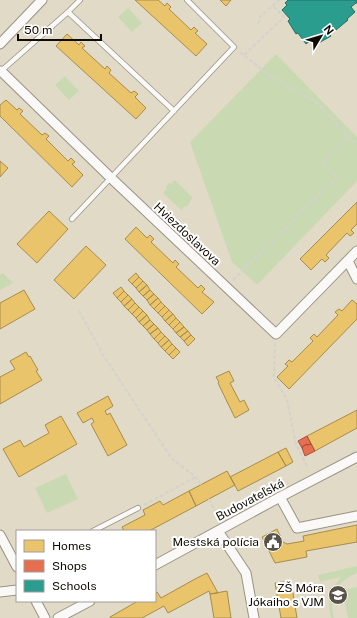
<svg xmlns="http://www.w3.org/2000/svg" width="357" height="618" font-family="'Public Sans',sans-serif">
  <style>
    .green { fill: #c9dab2 }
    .homes { fill: #e9c46a; stroke: #a88c4b }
    .shops { fill: #e76f51; stroke: #a65139 }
    .schools { fill: #2a9d8f; stroke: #227165 }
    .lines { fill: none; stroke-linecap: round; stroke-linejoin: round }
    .lane-casing { stroke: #999385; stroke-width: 6 }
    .street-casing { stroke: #999385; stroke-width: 11 }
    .path { stroke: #d4d2cd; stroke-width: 2; stroke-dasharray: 4 2; stroke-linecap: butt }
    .lane { stroke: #faf9f7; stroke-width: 4.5 }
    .street { stroke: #faf9f7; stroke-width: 9 }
    .labels { text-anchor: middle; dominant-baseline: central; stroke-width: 4; stroke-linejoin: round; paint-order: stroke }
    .street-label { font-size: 12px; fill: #100b02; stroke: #fff }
    .poi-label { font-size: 12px; fill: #100b02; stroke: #fff; text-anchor: end }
  </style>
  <rect width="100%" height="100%" fill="#e1dac7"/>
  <!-- green -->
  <path class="green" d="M128,8L142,23L132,32L118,17Z
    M276,54L357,137V181L257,285L232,262L190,142Z
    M65,76L79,91L69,100L55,85Z
    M175,180L193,198L189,202L190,203L186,207L185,206L181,210L163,193L167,188L166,187L169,183L171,184Z
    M3,273L13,283L0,290V275Z
    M66,474L78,499L47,513L35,488Z
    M357,566V573C337,581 328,597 334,618H331C327,601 330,590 341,577L320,582L318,575Z
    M357,587V618H348L342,590Z"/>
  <!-- homes -->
  <path class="homes" d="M135,0H158L165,6L167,3L171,7L169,9L191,30L194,27L198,31L195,33L207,44L196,56Z
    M220,0H231L226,6Z
    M67,34L79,45L81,42L85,46L82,48L105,69L107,66L111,70L109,73L131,93L134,91L138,94L135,97L146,108L136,119L56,46Z
    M6,100L17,110L19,108L23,111L20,114L42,135L45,133L49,136L46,139L68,161L71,158L75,162L72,164L83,175L72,187L0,116V105Z
    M0,161L8,168L0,177Z
    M357,202V224L351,230L354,233L350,236L347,233L326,255L329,258L325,262L322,259L311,270L300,259Z
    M49,211L68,229L37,263L17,244Z
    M136,227L147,238L150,235L154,239L151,242L173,263L175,260L179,264L176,267L198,288L201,285L205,289L202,292L214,302L202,314L125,239Z
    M86,246L106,265L74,299L54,280Z
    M136,273L139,277L132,284L128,280Z
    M139,277L143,281L136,288L132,284Z
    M143,281L147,285L139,292L136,288Z
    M147,285L150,290L143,296L139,292Z
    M121,287L124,291L117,298L113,293Z
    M24,290L35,309L0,329V303Z
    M150,290L154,294L147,300L143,296Z
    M124,291L128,295L121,302L117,298Z
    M154,294L158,298L150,305L147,300Z
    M128,295L132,299L124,306L121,302Z
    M158,298L161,302L154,309L150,305Z
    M132,299L135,303L128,310L124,306Z
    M352,300L357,304V319L289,389L277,377L288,366L285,364L289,360L292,362L313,341L310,338L314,334L317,337L338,315L335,312L339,309L342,311Z
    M161,302L165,306L158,313L154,309Z
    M135,303L139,307L132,314L128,310Z
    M165,306L169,310L162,317L158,313Z
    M139,307L143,311L136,318L132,314Z
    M169,310L173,314L165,321L162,317Z
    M143,311L147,315L139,322L136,318Z
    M173,314L176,318L169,325L165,321Z
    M147,315L150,320L143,326L139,322Z
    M176,318L180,322L173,329L169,325Z
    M150,320L154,324L147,330L143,326Z
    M180,322L184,327L176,333L173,329Z
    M154,324L158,328L150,334L147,330Z
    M184,327L188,331L180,337L176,333Z
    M158,328L161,332L154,339L150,334Z
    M188,331L191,335L184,341L180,337Z
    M161,332L165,336L158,343L154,339Z
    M191,335L195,339L188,346L184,341Z
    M165,336L169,340L161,347L158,343Z
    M169,340L172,344L165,351L161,347Z
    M172,344L176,348L169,355L165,351Z
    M176,348L180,352L173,359L169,355Z
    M26,352L29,357L30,356L38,370L36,371L42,380L0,404V377L15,369L10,361Z
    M229,371L234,381L230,383L240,402L244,400L249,410L235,418L218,383L219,382L216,377Z
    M108,396L113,406L105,411L107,415L110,413L127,445L108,456L91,424L94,422L92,418L83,423L77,413Z
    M357,410V428L315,451L307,436Z
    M61,416L77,444L19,477L3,449L20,440L24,447L49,433L45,425Z
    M286,448L293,462L286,466L278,452Z
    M278,452L286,466L238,491L230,477Z
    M227,471L235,485L196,506L189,491Z
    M189,491L196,506L149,531H124L122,527L145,515L143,510L160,501L163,505Z
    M357,525V542L306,551L307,557L275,563L262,537L277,529L283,542L287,544L304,541L303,536Z
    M207,573L218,593L210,594L209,591L168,613L164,606L142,618H110V617L138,601H155V593L157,592L161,598L195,579Z
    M291,581L297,618H281L275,583Z
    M227,591L231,618H214L210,594Z"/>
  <!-- shops -->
  <path class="shops" d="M307,436L311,444L307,445V444L302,447L303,448H302L298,441Z
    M307,444V445L311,444L315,451L305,456L302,448H303L302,447Z"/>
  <!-- schools -->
  <path class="schools" d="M288,0H357V3H356L351,7L355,12L347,19L348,20L336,30L331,25L326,30L331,36L315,45L311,40L306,44L298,33L296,34L288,21L290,19L282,10L287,5L285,3Z"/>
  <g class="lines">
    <!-- lane casing -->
    <g class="lane-casing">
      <path id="lane" d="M68,12L174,111
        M1,71L68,12L80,0
        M72,219L234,47L187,0
        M93,531L138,508"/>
    </g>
    <!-- street casing -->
    <g class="street-casing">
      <path id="street" d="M0,44L42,0
        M0,72L1,71L111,178L276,334L357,251
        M348,261L357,279
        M280,497L297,528L357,516
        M218,531L246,573L254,618
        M0,535L17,567
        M155,565L280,497L357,457
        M0,592L17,590
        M36,601L45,618
        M58,618L90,601"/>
    </g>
    <!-- path -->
    <path class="path" d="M258,24L260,17L279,0
      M240,52L271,77L317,103L357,145
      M244,55L284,17L273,6
      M233,280L337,177L322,162L349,136
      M79,311L103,355L172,459L196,477L201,485
      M275,343L274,377L287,400L296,444L308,468
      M209,499L216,513
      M144,505L196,477"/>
    <!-- lane -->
    <use href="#lane" class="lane"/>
    <!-- street -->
    <use href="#street" class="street"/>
  </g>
  <!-- icons -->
  <defs>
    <g id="civic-disc" transform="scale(1)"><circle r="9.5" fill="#595347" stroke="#fff"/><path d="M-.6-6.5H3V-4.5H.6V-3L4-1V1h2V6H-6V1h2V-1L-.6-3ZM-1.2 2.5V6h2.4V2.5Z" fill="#fff"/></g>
    <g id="school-disc" transform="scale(1)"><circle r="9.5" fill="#595347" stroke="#fff"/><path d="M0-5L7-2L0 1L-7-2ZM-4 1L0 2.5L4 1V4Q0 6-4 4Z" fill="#fff"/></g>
  </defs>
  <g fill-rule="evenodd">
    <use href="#civic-disc" x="273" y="542"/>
    <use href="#school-disc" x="338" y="595"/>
  </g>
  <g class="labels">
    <!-- street labels -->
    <g class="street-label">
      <text transform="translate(187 234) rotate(43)">Hviezdoslavova</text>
      <text transform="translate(250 500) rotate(-28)">Budovateľská</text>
    </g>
    <!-- poi labels -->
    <g class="poi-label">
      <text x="259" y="542">Mestská polícia</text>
      <text x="324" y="588">ZŠ Móra<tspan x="324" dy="14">Jókaiho s VJM</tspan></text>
    </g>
  </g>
  <!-- legend -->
  <rect x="16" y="530" width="140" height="72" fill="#ffffff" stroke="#9f9d9a"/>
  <rect x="24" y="540" width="20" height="12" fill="#e9c46a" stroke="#9f9d9a"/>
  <text x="52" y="550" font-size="12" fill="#100b02">Homes</text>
  <rect x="24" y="560" width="20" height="12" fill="#e76f51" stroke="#9f9d9a"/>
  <text x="52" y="570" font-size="12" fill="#100b02">Shops</text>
  <rect x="24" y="580" width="20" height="12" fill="#2a9d8f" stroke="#9f9d9a"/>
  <text x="52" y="590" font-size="12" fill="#100b02">Schools</text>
  <!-- north arrow -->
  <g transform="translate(321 36) rotate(52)" stroke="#ffffff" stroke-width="3" paint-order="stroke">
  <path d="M0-3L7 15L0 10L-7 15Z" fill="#100b02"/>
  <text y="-6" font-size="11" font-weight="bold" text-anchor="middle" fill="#100b02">N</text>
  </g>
  <!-- scale -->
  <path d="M18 34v6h83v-6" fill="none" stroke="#100b02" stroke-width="2"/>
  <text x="24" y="34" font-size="12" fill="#100b02" stroke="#ffffff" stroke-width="3" paint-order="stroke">50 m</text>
</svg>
